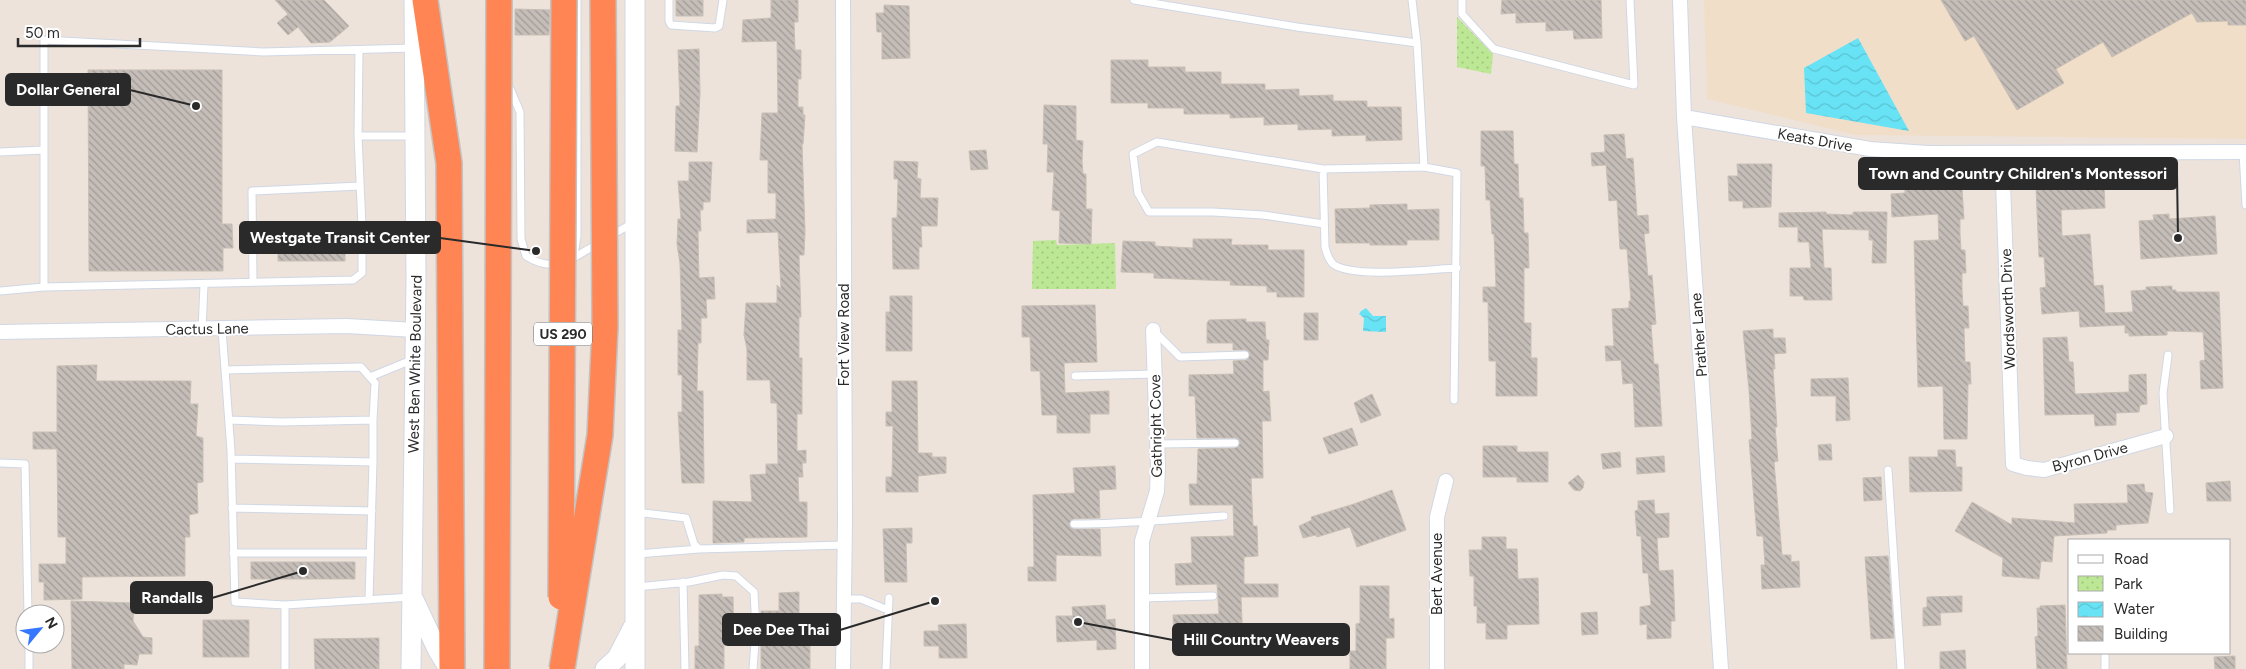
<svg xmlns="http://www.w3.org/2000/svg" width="2246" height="669" font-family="Figtree,sans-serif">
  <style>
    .education { fill: #f0dec9 }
    .park { fill: url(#park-dots) }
    .water { fill: url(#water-waves) }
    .building { fill: url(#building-back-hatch); stroke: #c8bfb5 }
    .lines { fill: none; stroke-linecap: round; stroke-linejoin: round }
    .service-casing { stroke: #d0d7e4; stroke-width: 9 }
    .minor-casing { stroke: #d0d7e4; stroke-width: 16 }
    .secondary-casing { stroke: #d0d7e4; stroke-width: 21 }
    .motorway-casing { stroke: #c3c3c3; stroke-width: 28 }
    .service { stroke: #fff; stroke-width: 7 }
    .minor { stroke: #fff; stroke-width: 14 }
    .secondary { stroke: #fff; stroke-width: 19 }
    .motorway { stroke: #ff8654; stroke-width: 25 }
    .motorway-bridge-casing { stroke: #c3c3c3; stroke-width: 28; stroke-linecap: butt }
    .motorway-bridge { stroke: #ff8654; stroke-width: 25 }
    .labels { text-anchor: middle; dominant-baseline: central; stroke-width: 4; stroke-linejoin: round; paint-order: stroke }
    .shield { fill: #fff; stroke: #6a6a6a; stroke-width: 1 }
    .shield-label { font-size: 14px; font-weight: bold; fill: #2a2a2a }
    .street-label { font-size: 15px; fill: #2a2a2a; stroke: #fff }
    .leader { fill: none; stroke: #2a2a2a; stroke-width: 2 }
    .callout-dot { fill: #2a2a2a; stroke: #fff; stroke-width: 2 }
    .callout { fill: #2a2a2a; stroke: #2a2a2a; stroke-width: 2 }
    .callout-label { font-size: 16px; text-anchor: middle; font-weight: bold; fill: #fff }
  </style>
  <defs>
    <pattern id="park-dots" width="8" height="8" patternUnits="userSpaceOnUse" patternTransform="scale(1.25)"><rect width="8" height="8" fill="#bce794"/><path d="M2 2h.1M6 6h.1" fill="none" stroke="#a2c680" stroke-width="1.8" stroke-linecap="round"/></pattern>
    <pattern id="water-waves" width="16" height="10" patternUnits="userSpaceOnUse" patternTransform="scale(1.25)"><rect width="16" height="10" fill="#68e3f5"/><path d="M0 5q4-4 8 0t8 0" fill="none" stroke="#5ac3d2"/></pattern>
    <pattern id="building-back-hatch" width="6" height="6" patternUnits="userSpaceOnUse" patternTransform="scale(1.25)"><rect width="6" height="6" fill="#c5bdb8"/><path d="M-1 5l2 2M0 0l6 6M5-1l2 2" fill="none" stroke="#a09a96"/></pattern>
  </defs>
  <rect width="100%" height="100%" fill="#ede3db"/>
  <!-- education -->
  <path class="education" d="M1704,0H2246V139L1855,135L1707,99Z"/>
  <!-- park -->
  <path class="park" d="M1457,17L1493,54L1491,74L1457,67Z
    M1056,240L1057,245L1115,243L1116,289H1032L1033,241Z"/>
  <!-- water -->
  <path class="water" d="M1858,38L1909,131L1806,113L1804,68Z
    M1366,308L1373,316H1386V332L1363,331L1364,318L1359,314L1361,311Z"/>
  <!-- building -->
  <path class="building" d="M275,0H324L349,26L330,42L311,43L298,27L288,35L277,23L288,14Z
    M676,0H703V16H676Z
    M771,0H798V22H794L795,50H801V79H798V107H803V115H805L803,144H802L805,231L804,255H799L801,317H799V358H802V414H797V451L806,450V463H802L803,477H798L799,502H807V537L744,538V542L713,543V501L752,502L750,475L766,474V464H778L777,403H771L770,380H747V349L744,335L746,303H777V285L781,289L778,232L747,233V220L776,219V193H768V160H760L762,113H778L777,41L742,42L743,20L771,18Z
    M1502,0H1601L1602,38L1574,39L1573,30L1546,31V22L1516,23V13L1501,14Z
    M1941,0H2246V25H2228V21L2197,22L2192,13L2112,57L2103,42L2056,69L2064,83L2017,110L1974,36L1965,41Z
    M884,5L909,6L910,58L882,59V32H877L876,13H884Z
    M515,9L550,10L549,35H515Z
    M699,49L700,94L697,152L675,151L676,106H680L678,50Z
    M1111,60H1148V67H1185V72H1221V84H1265V90L1299,89V96L1333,95V101H1367V107H1401L1402,140L1366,141V135L1332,136V129L1298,130V124L1264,125V117L1230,118V114H1184V108H1148V103H1111Z
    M88,70H222V224H232L233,248H223V271H89Z
    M1044,105L1076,106V140L1083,141L1082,161L1083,174H1086V209H1092L1091,244L1059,243L1060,211L1052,210L1054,172H1047L1048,144H1043Z
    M1481,131H1513L1514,164H1518L1519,198H1523L1524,233H1528L1529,268H1524V323H1531V358H1537V396H1496V361H1489L1488,302H1483V287H1496L1494,234H1492L1490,200H1486L1485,166H1481Z
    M1624,134L1626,159L1633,158L1637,216L1648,215L1649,233L1644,234L1648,276L1652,275L1656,324L1651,325L1654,364H1658L1662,426L1635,427L1633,383L1623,384L1621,360L1606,361L1605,346H1614L1612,309L1629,308V301H1631L1627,249H1620L1617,200L1609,201L1606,165L1592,166L1591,153L1605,152L1604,135Z
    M986,150L988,169L971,170L969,151Z
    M894,161L918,162L917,178L921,179L920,198H938L937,226H921L922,247H919V269H893L892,218H897L898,179H894Z
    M689,162H712L710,202H703V210H700L701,231H698L699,278L714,277L715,299H706L707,318H701V343H698L697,391H703L704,483H682L678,412H682V375H678V330H682L680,264L677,244L678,219H681L678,181H689Z
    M1737,164H1772L1771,207L1743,208V201H1729L1728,176H1738Z
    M2104,185L2105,208L2061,210L2062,236L2090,234L2094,286L2103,285L2105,313L2133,312L2131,291L2146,290V287L2172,286V290H2176V292H2219L2223,388L2201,389L2200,361L2205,360L2203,332L2167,331V335L2129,336V333H2125V325L2080,327L2079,311L2042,314L2040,288L2046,287L2044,257H2039L2036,188Z
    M1953,187V190L1962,189L1964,219H1960V234L1961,250H1965L1966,273H1962V290L1963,306H1968L1969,328H1964L1965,362H1970L1971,384H1968L1967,439H1944L1943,386L1918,387L1914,241L1939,240L1938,214L1892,217L1891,194L1905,193V190Z
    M1407,204V210L1439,209V240H1407V245H1370V243H1336L1335,209L1370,208V205Z
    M1826,212V214L1853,215V212H1887L1886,263H1872L1873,240H1869V230L1822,229L1824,268H1831L1832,300H1804L1803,296H1790V268H1811L1809,242H1798V227H1779V213Z
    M2169,214V219L2215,216L2217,254L2141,259L2139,221L2154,220L2153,215Z
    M1193,239H1232L1231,245H1268V250H1304V297H1277V292H1267V286L1230,285L1231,281L1154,278V273L1121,272L1123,241L1155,242V246L1193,248Z
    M345,241V261H278V242Z
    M890,296H912V351H886V312H890Z
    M1095,305L1097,362L1064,363L1065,393L1109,391V414H1090V433H1057V415H1042L1040,371H1031L1030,337H1022V306Z
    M1304,313H1318V340H1304Z
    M1246,319V322H1265L1266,340H1269L1268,360H1263V392L1269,391L1271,421H1262L1263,478H1251L1253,526H1257L1258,556L1244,557V584H1278V597H1241L1243,644L1275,641L1276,654L1235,655V651H1229V635L1174,637L1173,615L1219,614L1217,584L1176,585L1175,564L1192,563L1191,537L1234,536L1233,505H1190L1189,484H1197L1198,449L1235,448L1240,443L1239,440L1235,438H1197L1195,396H1189V375L1234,374L1233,361L1247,360L1250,353L1245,350H1233V343H1207V323L1209,320Z
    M1773,329V338H1785L1786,353L1774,354L1775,369H1773L1777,427H1775L1778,461L1774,462L1782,555H1791V562L1799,561L1800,587L1762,589L1761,565H1765L1763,536H1757L1749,440L1752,439L1749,390L1743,331Z
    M2067,337L2069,362H2073L2075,394L2129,392V375L2146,374L2147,404L2140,405L2139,412L2116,413V425L2095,426L2094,414L2045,415L2043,338Z
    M97,365L96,381H191L190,404H198L196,436L203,438V482L197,483L198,513L189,515L190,537H185V576L82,577V599L44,600V582H39V564H66V537H58L57,449H33V432H57V366Z
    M1848,378L1850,420L1836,421V396H1811V379Z
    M892,381H917L918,453H932V457H946V473L918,476V492H886V477H892L893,426H886V412H892Z
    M1372,394L1381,415L1361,423L1354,403Z
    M1352,428L1358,445L1329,454L1323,438Z
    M1831,444L1832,460H1819L1818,445Z
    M1483,446H1517V452H1548V482H1517V477H1483Z
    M1938,450H1955L1956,467H1962V491L1910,492L1909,457H1938Z
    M1620,452L1621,467L1603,469L1601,454Z
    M1664,456L1665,472L1637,474L1636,458Z
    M1115,466L1116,489L1099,490L1100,518L1073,519L1069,524L1074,529H1100L1101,556L1056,555V581H1028V567H1034L1033,495L1075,493L1073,468Z
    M1578,475L1584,482L1583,488L1580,491L1574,490L1568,483Z
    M1881,477L1882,500L1864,501L1863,478Z
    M2230,481L2231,501H2207L2206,483Z
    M2144,484L2145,492L2153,493L2148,523L2116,525V530H2107V533L2054,536L2052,562L2041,561L2039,579L2002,576L2003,558L1955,531L1972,502L2012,525V518L2075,523L2074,504L2128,503L2127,485Z
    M1392,490L1406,530L1357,547L1350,527L1317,537L1316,535L1303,538L1299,526L1312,520L1311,517L1354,504Z
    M1654,500L1655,514L1669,513V537L1657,538L1659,571L1673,570L1675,621H1671V638L1647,639V624L1640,625V607L1651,605L1648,573H1643L1641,536H1637L1635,511L1638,510V501Z
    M912,528V543H906L907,582H885L883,529Z
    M1482,537H1506V549H1517L1518,579L1538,578L1539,624L1507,625V639H1486V623H1477V606H1474V576H1470L1469,550H1482Z
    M1888,556L1894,638L1871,639L1865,557Z
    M251,562H355V579H251Z
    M1360,586H1389V619L1394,618V638H1386V669H1350V651H1356V624L1360,623Z
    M799,592V614H808V620H810V669H761V611H779V593Z
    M722,594V597H733L734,645H724V669H695V646H699V595Z
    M1962,596V612L1940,613L1941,625L1923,626V608L1927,607V597Z
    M71,601L134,603L133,621L143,637L152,638V654H139L137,665L124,664V669H72Z
    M1105,605L1106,620L1115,619L1116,649L1097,650V640L1057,642L1056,616H1073L1072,607Z
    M2065,605L2067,669H2037L2035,637L2038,636L2037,608H2040V606Z
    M1597,612L1598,634L1582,635L1581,613Z
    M203,620H249V657H203Z
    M966,624L967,658H939V646H924V631H939L938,625Z
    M379,638V669H315L314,639Z
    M1965,650L1966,669H1940V652Z
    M2235,656V669H2215L2214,657Z"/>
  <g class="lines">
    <!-- service casing -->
    <g class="service-casing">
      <path id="service" d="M669,0V21L671,25L715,28L719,26L723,0
        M1134,0L1297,27L1417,43
        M1412,0L1417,43L1424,167L1457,173L1454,400
        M1462,0V14L1494,49L1634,85L1630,0
        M508,84L520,112L521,239L526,256C556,275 572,258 599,243
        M358,136L359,50
        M413,136H358L362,226V273L353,280L44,287V40L263,52L414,48
        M0,152L44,150
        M2243,152L2246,205
        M1323,169L1325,247C1327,254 1328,259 1333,264C1353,279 1431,269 1457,268
        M1324,224L1263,215L1213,212H1149L1138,193L1133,154L1157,142L1323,169L1424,167
        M610,236L633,223
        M574,255L577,237V0
        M253,281L252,191L360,186
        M0,291L44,287
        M202,329L204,285
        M222,329L231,451L235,602L285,605V669
        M1153,330L1180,357L1245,355
        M2168,355L2163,393L2170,510
        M225,370L361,367L375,383L373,420L281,422L229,420
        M1075,376L1155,374
        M370,377L414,359
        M1157,444L1235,443
        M231,459L373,462V420
        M0,463L25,464L28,614
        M1888,470L1901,669
        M232,508L372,511
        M635,512L686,518L694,544L699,549L844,545
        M1074,524C1124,524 1174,519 1224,516
        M233,553H370
        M637,554L699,549
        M683,582L685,669
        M636,587L689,582L723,575L736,576L754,592L756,629L753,669
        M1141,598L1213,596
        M844,599H861L888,610
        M369,600L373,462
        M285,605L412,597
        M29,644V669
        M2105,655V669
        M886,669L889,598"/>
    </g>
    <!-- minor casing -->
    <g class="minor-casing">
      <path id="minor" d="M843,0L845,521L843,669
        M1680,0L1684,117L1721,669
        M1684,117L1870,149L1928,153L2246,152
        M2002,154L2013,464L2027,468L2044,470L2166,436
        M0,332L347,326L415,330
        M1142,669V541L1157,491L1158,467L1153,330
        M1437,669V517L1446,481"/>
    </g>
    <!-- secondary casing -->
    <g class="secondary-casing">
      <path id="secondary" d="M414,600L437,649L449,669
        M411,669L416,279L414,0
        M605,669L617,658L633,627
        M635,669V0"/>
    </g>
    <!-- motorway casing -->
    <g class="motorway-casing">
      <path id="motorway" d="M425,0L449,163L452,669"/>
    </g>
    <!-- service -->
    <use href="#service" class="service"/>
    <!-- minor -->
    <use href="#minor" class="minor"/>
    <!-- secondary -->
    <use href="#secondary" class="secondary"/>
    <!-- motorway -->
    <use href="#motorway" class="motorway"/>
    <!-- motorway-bridge casing -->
    <g class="motorway-bridge-casing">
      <path id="motorway-bridge" d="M561,597L564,0
        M497,669L499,0
        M562,669L600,435L605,327L603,0"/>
    </g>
    <!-- motorway-bridge -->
    <use href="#motorway-bridge" class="motorway-bridge"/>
  </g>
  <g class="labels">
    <!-- shield labels -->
    <rect class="shield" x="534" y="322.5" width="58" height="23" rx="4"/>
    <g class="shield-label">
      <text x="563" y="334">US 290</text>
    </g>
    <!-- street labels -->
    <g class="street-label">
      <text transform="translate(1815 140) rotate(10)">Keats Drive</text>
      <text transform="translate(2008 309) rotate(-92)">Wordsworth Drive</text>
      <text transform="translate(207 329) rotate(-1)">Cactus Lane</text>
      <text transform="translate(844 335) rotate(-90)">Fort View Road</text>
      <text transform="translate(1699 335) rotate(-94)">Prather Lane</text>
      <text transform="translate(415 364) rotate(-89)">West Ben White Boulevard</text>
      <text transform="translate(1156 426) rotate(-91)">Gathright Cove</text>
      <text transform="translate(2090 457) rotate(-15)">Byron Drive</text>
      <text transform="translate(1437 574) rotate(-90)">Bert Avenue</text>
    </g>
  </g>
  <!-- callouts -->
  <path class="leader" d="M196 106L130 90M2178 238L2177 174M536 251L440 238M303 571L212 598M935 601L840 630M1078 622L1173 640"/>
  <g class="callout-dot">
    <circle cx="196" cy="106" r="5"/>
    <circle cx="2178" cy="238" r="5"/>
    <circle cx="536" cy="251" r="5"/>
    <circle cx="303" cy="571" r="5"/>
    <circle cx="935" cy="601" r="5"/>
    <circle cx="1078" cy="622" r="5"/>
  </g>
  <g class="callout">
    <rect x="6" y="74" width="124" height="31" rx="5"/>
    <rect x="1859" y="158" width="318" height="31" rx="5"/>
    <rect x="240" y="222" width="200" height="31" rx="5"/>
    <rect x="131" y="582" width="81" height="31" rx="5"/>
    <rect x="723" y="614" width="117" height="31" rx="5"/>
    <rect x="1173" y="624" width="176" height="31" rx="5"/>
  </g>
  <g class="callout-label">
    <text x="68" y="95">Dollar General</text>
    <text x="2018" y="179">Town and Country Children's Montessori</text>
    <text x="340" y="243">Westgate Transit Center</text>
    <text x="172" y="603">Randalls</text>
    <text x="781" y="635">Dee Dee Thai</text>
    <text x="1261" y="645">Hill Country Weavers</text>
  </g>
  <!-- legend -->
  <rect x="2068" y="539" width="162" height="115" fill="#ffffff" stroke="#aaaaaa"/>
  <rect x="2078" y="555" width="25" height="8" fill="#ffffff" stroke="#aaaaaa"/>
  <text x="2114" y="564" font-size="15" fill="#2a2a2a">Road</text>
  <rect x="2078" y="576" width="25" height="15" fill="url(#park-dots)" stroke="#aaaaaa"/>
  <text x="2114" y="589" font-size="15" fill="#2a2a2a">Park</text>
  <rect x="2078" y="602" width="25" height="15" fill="url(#water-waves)" stroke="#aaaaaa"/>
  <text x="2114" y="614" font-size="15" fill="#2a2a2a">Water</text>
  <rect x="2078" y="626" width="25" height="15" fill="url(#building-back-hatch)" stroke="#aaaaaa"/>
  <text x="2114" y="639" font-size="15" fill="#2a2a2a">Building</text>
  <!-- north arrow -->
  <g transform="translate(40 629) rotate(61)"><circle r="24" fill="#ffffff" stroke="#aaaaaa"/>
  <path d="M0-4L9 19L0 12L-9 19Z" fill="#3677ff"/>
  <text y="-8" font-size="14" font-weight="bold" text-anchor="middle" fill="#2a2a2a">N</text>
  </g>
  <!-- scale -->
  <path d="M18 38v8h122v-8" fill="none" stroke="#2a2a2a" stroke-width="2.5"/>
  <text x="25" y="38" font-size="15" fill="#2a2a2a" stroke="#ffffff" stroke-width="4" paint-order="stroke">50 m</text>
</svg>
